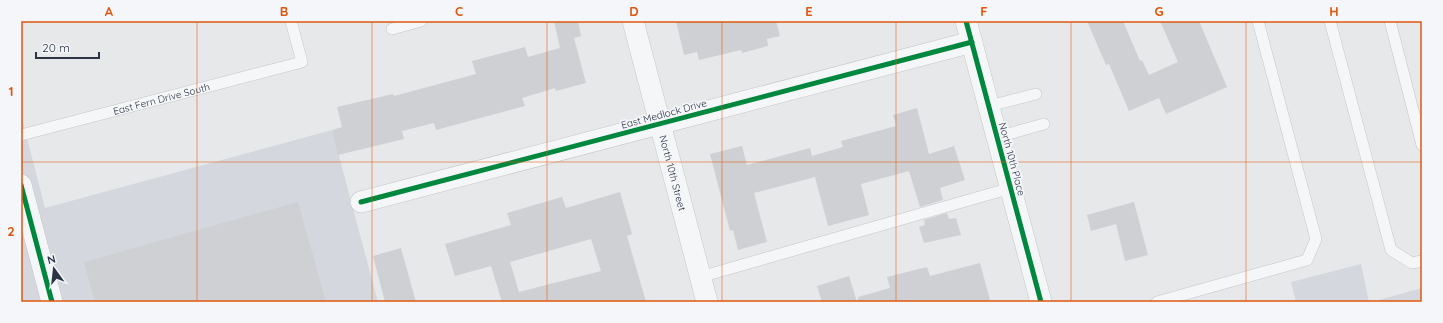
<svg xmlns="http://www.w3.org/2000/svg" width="1443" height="323" font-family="Quicksand,sans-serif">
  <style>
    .built { fill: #d4d7dd }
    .building { fill: #ced0d3; fill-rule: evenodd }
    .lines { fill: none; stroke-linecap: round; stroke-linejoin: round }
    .lane-casing { stroke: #c4c6c8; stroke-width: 12 }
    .street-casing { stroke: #c4c6c8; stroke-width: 22 }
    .lane { stroke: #f5f6f7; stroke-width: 11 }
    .street { stroke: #f5f6f7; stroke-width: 21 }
    .cycleway-casing { stroke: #f4f6f9; stroke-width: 8 }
    .cycleway { stroke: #00873e; stroke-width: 5 }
    .grid { fill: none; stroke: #df570f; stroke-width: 1; stroke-opacity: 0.55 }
    .labels { text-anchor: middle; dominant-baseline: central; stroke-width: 3.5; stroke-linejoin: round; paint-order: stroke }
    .street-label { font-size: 10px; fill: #2b3445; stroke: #f4f6f9 }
    .neatline { fill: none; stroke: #df570f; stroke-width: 1.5 }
    .grid-label { font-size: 13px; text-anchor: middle; font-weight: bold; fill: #df570f }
  </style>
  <rect width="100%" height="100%" fill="#e6e8ea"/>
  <!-- built -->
  <path class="built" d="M21,115L45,208L332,130L378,302H21Z
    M1361,264L1369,302H1296L1291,282Z
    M1422,288V302H1372Z"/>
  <!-- building -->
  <path class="building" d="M554,21H578L581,36L574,38L586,83L556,91L555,88L522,98L525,106L436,130L434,123L402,131L404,139L338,155L332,130L342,127L337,107L393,94L394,96L476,74L472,61L525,47L528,57L560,48Z
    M676,21H776L780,36L767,39L768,46L742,53L741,50L699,60L697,52L684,55Z
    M1087,21H1123L1140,61L1142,60L1149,75L1178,62L1160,21H1199L1227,87L1166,114L1159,98L1129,111L1109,64L1106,65Z
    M917,108L929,154L954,146L965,180L940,188L943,200L920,207L909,171L861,184L869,215L828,226L815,177L754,193L767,242L738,250L733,230L730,231L710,154L742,146L747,165L810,148L812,156L843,147L841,141L896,126L893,115Z
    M620,192L632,234L627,236L646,302H502L491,266L455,276L445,244L511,225L507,213L562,197L566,208ZM591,239L601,271L519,292L510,262Z
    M298,202L326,302H95L84,262Z
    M1134,202L1148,255L1125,261L1116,224L1091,231L1087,215Z
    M947,213L949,219L956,218L961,235L924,243L919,227L925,225L924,220Z
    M401,248L416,302H385L373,256Z
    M980,263L990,300L981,302H858V297L890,288L887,277L927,267L930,276Z
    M849,276L857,302H822L817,286Z"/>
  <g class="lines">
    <!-- lane casing -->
    <g class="lane-casing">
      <g id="lane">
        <path d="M1330,21L1391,250L1412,263L1422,261"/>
        <path d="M1390,21L1422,145"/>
        <path d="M392,29L421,21"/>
        <path d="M989,106L1036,94"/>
        <path id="s1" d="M21,135L302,62L291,21"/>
        <path d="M997,137L1044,124"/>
        <path d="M700,277L1011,188"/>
        <path d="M1157,302L1307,260L1316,239L1258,21"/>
      </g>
    </g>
    <!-- street casing -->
    <g class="street-casing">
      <g id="street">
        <path id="s2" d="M633,21L707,302"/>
        <path d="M966,21L1041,302"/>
        <path d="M21,185L52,302"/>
        <path d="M361,202L972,42"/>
      </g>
    </g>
    <!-- lane -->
    <use href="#lane" class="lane"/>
    <!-- street -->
    <use href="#street" class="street"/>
    <!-- cycleway casing -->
    <g class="cycleway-casing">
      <path id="cycleway" d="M966,21L1041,302
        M21,185L52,302
        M361,202L972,42"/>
    </g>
    <!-- cycleway -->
    <use href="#cycleway" class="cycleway"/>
  </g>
  <!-- grid -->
  <path class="grid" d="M197,21V302M372,21V302M547,21V302M722,21V302M896,21V302M1071,21V302M1246,21V302M21,162H1422"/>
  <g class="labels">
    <!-- street labels -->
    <g class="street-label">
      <text stroke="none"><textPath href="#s1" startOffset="145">East Fern Drive South</textPath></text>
      <text transform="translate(664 114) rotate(-15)">East Medlock Drive</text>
      <text transform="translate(1012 159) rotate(75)">North 10th Place</text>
      <text stroke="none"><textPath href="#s2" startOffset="157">North 10th Street</textPath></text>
    </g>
  </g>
  <!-- border -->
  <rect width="1443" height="323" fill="none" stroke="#f4f6f9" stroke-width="44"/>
  <!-- north arrow -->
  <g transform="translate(54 269) rotate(345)" stroke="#f4f6f9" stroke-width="3" paint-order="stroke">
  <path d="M0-3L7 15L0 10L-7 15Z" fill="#2b3445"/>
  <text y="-6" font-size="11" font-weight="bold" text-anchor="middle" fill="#2b3445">N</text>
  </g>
  <!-- scale -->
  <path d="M36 52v6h63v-6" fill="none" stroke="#2b3445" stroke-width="2"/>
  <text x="42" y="52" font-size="12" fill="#2b3445" stroke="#f4f6f9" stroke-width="3" paint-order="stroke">20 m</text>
  <rect x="22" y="22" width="1399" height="279" class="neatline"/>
  <g class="grid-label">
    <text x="109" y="16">A</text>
    <text x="284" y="16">B</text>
    <text x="459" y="16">C</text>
    <text x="634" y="16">D</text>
    <text x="809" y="16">E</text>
    <text x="984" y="16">F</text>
    <text x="1159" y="16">G</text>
    <text x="1334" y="16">H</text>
    <text x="11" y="96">1</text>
    <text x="11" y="236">2</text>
  </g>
</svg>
